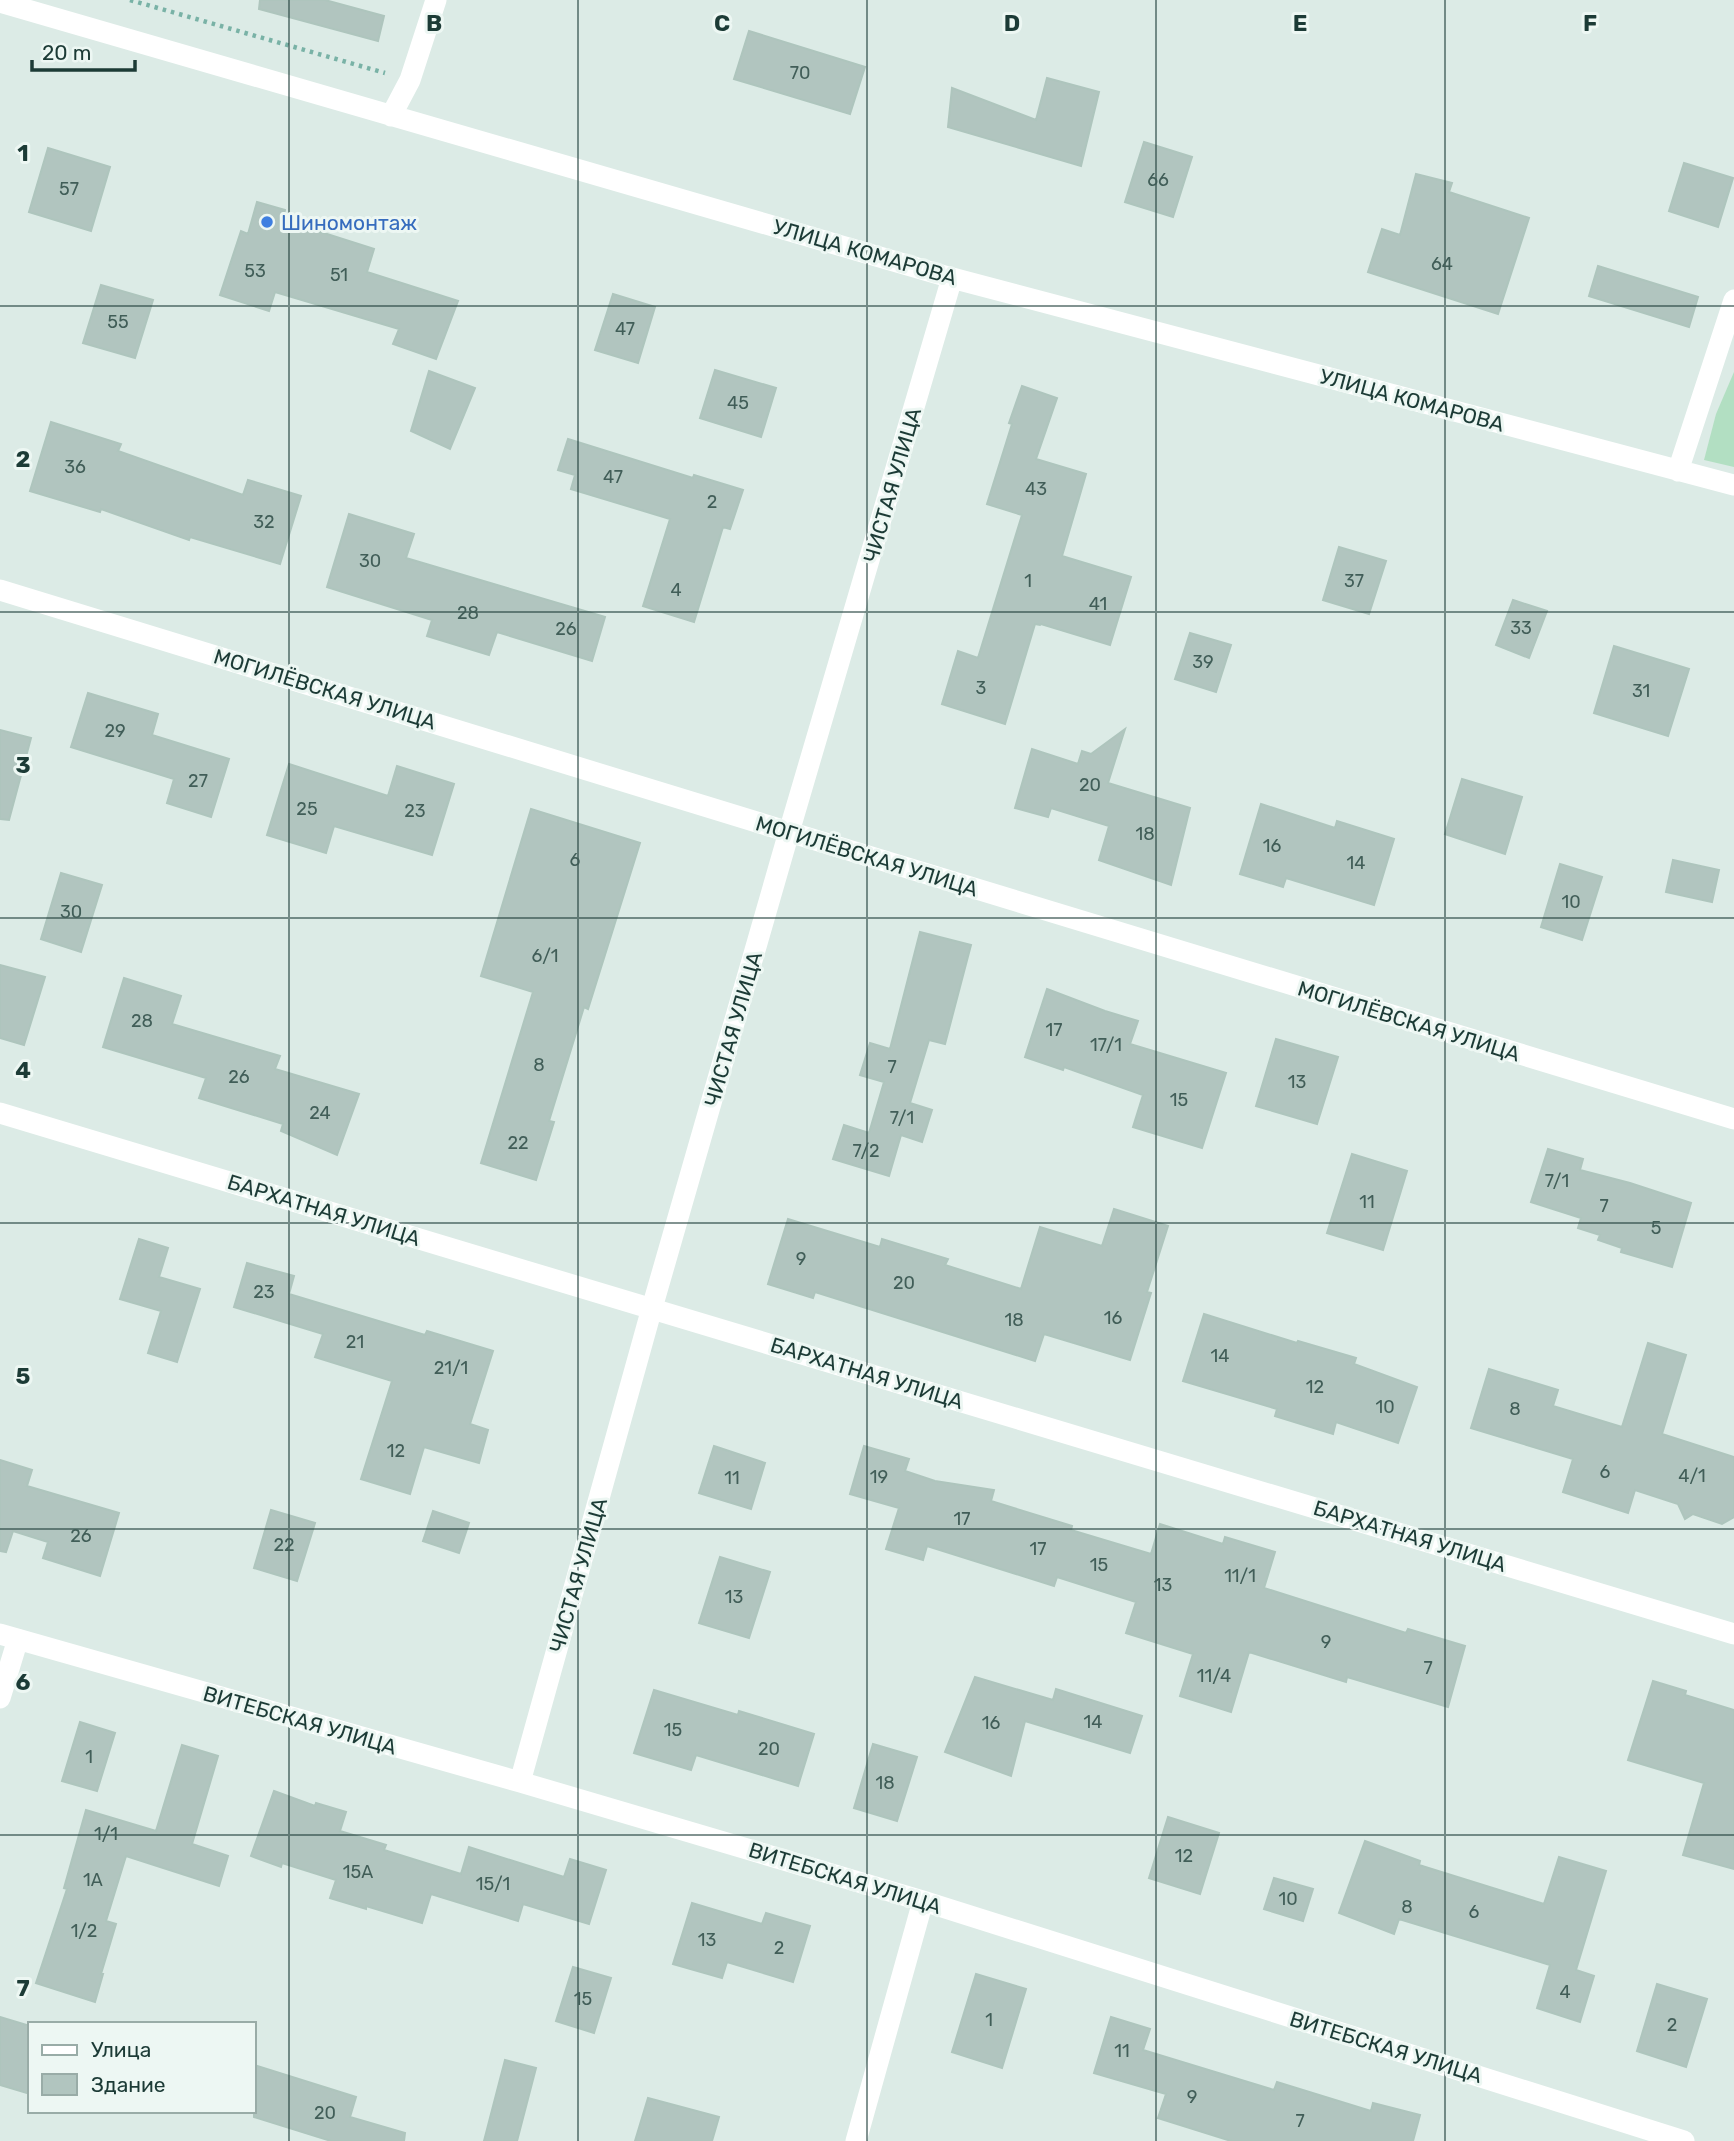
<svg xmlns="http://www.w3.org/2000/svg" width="1734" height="2141" font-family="Rubik,sans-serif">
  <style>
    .green { fill: #b2dfc2 }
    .building { fill: #b1c5bf; stroke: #aec5bd; stroke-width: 2 }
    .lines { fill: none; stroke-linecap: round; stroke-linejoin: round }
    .path { stroke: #79b2a6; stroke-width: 4.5; stroke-dasharray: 3.5 5; stroke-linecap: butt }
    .minor { stroke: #fff; stroke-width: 21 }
    .grid { fill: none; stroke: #1c3b36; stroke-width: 2; stroke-opacity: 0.55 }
    .shop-dot { fill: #3f7fe0; stroke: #edf7f3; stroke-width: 2.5 }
    .labels { text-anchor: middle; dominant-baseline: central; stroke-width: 6; stroke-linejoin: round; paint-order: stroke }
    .number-label { font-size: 18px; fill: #415e58 }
    .shop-label { font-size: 21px; fill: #366cbe; stroke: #edf7f3; text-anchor: start }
    .street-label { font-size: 21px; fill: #1c3b36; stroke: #edf7f3 }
    .grid-label { font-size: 23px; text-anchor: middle; font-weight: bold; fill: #1c3b36; stroke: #edf7f3; stroke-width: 6; stroke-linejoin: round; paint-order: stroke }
  </style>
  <rect width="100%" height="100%" fill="#dcebe6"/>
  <!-- green -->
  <path class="green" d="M1734,372V467L1704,460L1716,414Z"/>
  <!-- building -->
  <path class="building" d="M260,0H325L384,16L378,41L259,9Z
    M749,31L865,67L850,114L734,79Z
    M1047,78L1099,92L1081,166L948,127L952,88L1036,120Z
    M1144,142L1192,157L1173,217L1125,202Z
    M48,148L110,167L91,231L29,212Z
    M1684,163L1733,178L1718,227L1669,211Z
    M1416,174L1452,183L1449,192L1529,218L1498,314L1368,272L1382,229L1400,235Z
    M257,202L285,210L283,220L374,249L367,272L458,301L436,359L393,344L399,329L275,292L269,311L220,295L241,231L248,234Z
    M1598,266L1698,297L1689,327L1589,296Z
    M101,285L153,300L135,358L83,343Z
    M613,294L655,307L638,363L595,350Z
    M715,370L776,388L761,437L700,418Z
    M429,371L475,388L450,449L411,431Z
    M1022,386L1057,398L1036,459L1086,474L1062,556L1131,577L1110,645L1041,624L1040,625L1035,624L1005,724L942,704L958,651L978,658L1022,515L987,504L1012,424L1009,423Z
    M51,422L121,444L118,451L243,495L248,480L301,496L280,564L190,537L189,540L101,509L100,512L30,491Z
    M568,439L693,478L694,475L743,490L730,529L723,527L694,622L643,606L670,519L571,489L575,475L558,470Z
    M349,514L414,534L406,558L605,617L592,661L497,632L489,655L427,636L432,620L327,587Z
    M1339,547L1386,561L1369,614L1323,600Z
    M1513,600L1547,611L1529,658L1496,645Z
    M1190,633L1231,645L1216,692L1175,679Z
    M1614,646L1689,669L1668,736L1594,713Z
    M88,693L158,714L152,735L229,759L211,817L167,803L174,779L71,747Z
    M1125,729L1108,783L1190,808L1171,885L1099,860L1109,826L1051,808L1048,817L1015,808L1032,749L1078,764L1082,751L1091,754Z
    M0,730L31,738L9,820L0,819Z
    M289,764L388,796L397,766L454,784L432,855L334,826L326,853L267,835Z
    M1462,779L1522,797L1505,854L1445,834Z
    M1261,804L1335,828L1337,821L1394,839L1374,905L1286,878L1283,887L1240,874Z
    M531,809L640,843L588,1009L584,1007L549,1121L554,1122L536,1180L481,1163L533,992L481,976Z
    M1673,860L1719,870L1712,902L1666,892Z
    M1560,864L1602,877L1582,940L1541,927Z
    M61,873L102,885L81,952L41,939Z
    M920,932L971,945L945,1044L929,1040L910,1103L932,1110L922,1142L901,1135L889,1176L833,1159L844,1125L869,1133L884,1082L860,1075L870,1043L890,1049Z
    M0,965L45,977L24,1045L0,1038Z
    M124,978L181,996L172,1024L280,1056L275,1069L359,1094L337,1155L281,1131L283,1124L199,1098L206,1078L103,1047Z
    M1047,989L1105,1011L1138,1021L1130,1044L1226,1073L1202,1148L1133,1127L1143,1095L1064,1067L1063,1070L1025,1057Z
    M1276,1039L1338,1057L1317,1124L1256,1106Z
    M1548,1149L1583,1159L1580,1170L1630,1183L1691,1203L1672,1267L1621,1252L1622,1248L1598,1240L1600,1235L1578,1228L1581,1218L1531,1202Z
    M1352,1154L1407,1171L1383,1250L1327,1233Z
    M1114,1209L1168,1226L1147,1292L1151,1293L1130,1360L1044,1334L1035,1361L815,1292L813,1298L768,1284L788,1219L880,1247L882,1239L948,1259L945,1265L1021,1289L1040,1227L1102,1246Z
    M139,1239L168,1248L159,1277L200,1289L177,1362L148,1353L161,1311L120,1299Z
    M247,1263L294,1276L289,1294L425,1335L427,1331L493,1351L470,1424L488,1430L479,1463L424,1447L410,1494L361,1479L392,1381L315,1357L323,1334L234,1307Z
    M1204,1314L1297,1343L1298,1341L1356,1358L1354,1364L1417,1387L1398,1443L1336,1422L1333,1434L1275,1416L1277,1409L1183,1381Z
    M1648,1343L1686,1355L1662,1434L1734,1457V1517L1722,1524L1693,1514L1685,1519L1678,1504L1635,1490L1628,1513L1563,1492L1573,1459L1471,1428L1489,1369L1558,1390L1553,1406L1622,1427Z
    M714,1446L765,1463L751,1509L699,1493Z
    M864,1446L909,1459L905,1471L935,1481L994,1490L991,1501L1072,1526L1071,1530L1151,1554L1160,1524L1223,1544L1225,1537L1275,1552L1264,1588L1406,1633L1408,1629L1465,1646L1448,1707L1347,1677L1346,1682L1249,1652L1231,1712L1180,1696L1193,1654L1126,1633L1136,1602L1057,1577L1054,1586L927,1546L923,1560L886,1549L899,1508L850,1494Z
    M0,1460L32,1470L27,1486L119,1513L100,1576L43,1558L48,1542L13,1531L6,1552L0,1551Z
    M271,1510L315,1523L297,1581L254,1568Z
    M433,1511L469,1523L459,1553L423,1541Z
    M720,1557L770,1572L749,1638L699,1623Z
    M975,1677L1053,1700L1056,1689L1142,1716L1130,1753L1025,1721L1011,1776L945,1752Z
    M1653,1681L1686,1691L1685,1695L1734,1710V1869L1683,1855L1704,1783L1628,1760Z
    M654,1690L738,1715L739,1711L814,1734L798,1786L696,1755L691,1770L634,1753Z
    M80,1722L115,1733L97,1791L62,1781Z
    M873,1744L917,1757L897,1821L854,1808Z
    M182,1745L218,1756L192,1844L228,1856L219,1886L126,1856L106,1921L116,1924L101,1974H103L95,2002L36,1983L67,1889L64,1888L86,1810L156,1831Z
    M274,1791L315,1806L316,1803L346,1812L340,1831L386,1845L384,1850L461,1874L469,1847L564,1877L570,1859L606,1870L589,1924L523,1904L518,1921L431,1894L422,1923L366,1906V1909L330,1898L336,1880L282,1863L281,1867L251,1856Z
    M1168,1817L1219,1833L1200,1894L1149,1878Z
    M1365,1841L1420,1861L1419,1865L1544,1904L1559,1857L1606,1871L1576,1970L1594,1976L1580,2022L1537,2008L1550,1965L1399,1919L1394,1934L1339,1913Z
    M1274,1878L1313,1889L1303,1921L1264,1909Z
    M692,1903L762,1924L766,1913L810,1926L793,1982L727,1962L722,1978L673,1964Z
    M573,1967L611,1978L594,2033L556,2021Z
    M976,1974L1026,1989L1002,2068L952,2052Z
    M1657,1984L1707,1999L1686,2067L1637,2051Z
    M0,2017L30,2026V2094L0,2085Z
    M1111,2017L1150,2029L1143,2050L1274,2090L1277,2082L1371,2111L1373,2103L1420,2115L1413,2141H1231L1158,2118L1166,2094L1094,2073Z
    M505,2060L536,2068L517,2141H484Z
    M254,2065L356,2097L350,2117L405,2133L404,2141H331L254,2117Z
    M648,2098L719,2117L712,2141H635Z"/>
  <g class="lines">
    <!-- path -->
    <path class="path" d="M130,0L385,73"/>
    <!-- minor -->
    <path class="minor" d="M0,2L952,278L1734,485
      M391,116L410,80L436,0
      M1678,471L1734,300
      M0,590L789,832L1734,1119
      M0,1113L1734,1634
      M0,1634L520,1782L923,1901L1684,2141
      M0,1698L18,1639
      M520,1782L652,1308L789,832L952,278
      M856,2141L923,1901"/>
  </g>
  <!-- grid -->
  <path class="grid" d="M289,0V2141M578,0V2141M867,0V2141M1156,0V2141M1445,0V2141M0,306H1734M0,612H1734M0,918H1734M0,1223H1734M0,1529H1734M0,1835H1734"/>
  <!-- markers -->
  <circle class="shop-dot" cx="267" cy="222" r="7"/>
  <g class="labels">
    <!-- number labels -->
    <g class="number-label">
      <text x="800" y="73">70</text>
      <text x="1158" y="180">66</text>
      <text x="69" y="189">57</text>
      <text x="1442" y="264">64</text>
      <text x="255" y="271">53</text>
      <text x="339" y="275">51</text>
      <text x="118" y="322">55</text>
      <text x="625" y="329">47</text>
      <text x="738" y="403">45</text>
      <text x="75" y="467">36</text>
      <text x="613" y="477">47</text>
      <text x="1036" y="489">43</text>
      <text x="712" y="502">2</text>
      <text x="264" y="522">32</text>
      <text x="370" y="561">30</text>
      <text x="1028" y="581">1</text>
      <text x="1354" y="581">37</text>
      <text x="676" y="590">4</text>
      <text x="1098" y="604">41</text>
      <text x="468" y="613">28</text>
      <text x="1521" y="628">33</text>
      <text x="566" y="629">26</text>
      <text x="1203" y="662">39</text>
      <text x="981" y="688">3</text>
      <text x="1641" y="691">31</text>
      <text x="115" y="731">29</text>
      <text x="198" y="781">27</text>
      <text x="1090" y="785">20</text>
      <text x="307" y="809">25</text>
      <text x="415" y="811">23</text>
      <text x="1145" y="834">18</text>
      <text x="1272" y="846">16</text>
      <text x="575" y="860">6</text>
      <text x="1356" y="863">14</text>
      <text x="1571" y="902">10</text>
      <text x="71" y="912">30</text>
      <text x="545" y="956">6/1</text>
      <text x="142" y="1021">28</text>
      <text x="1054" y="1030">17</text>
      <text x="1106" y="1045">17/1</text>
      <text x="539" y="1065">8</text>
      <text x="892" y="1067">7</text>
      <text x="239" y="1077">26</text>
      <text x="1297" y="1082">13</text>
      <text x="1179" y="1100">15</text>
      <text x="320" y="1113">24</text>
      <text x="902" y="1118">7/1</text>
      <text x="518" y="1143">22</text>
      <text x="866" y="1151">7/2</text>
      <text x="1557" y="1181">7/1</text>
      <text x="1367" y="1202">11</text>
      <text x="1604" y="1206">7</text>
      <text x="1656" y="1228">5</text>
      <text x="801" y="1259">9</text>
      <text x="904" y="1283">20</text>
      <text x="264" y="1292">23</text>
      <text x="1113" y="1318">16</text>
      <text x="1014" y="1320">18</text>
      <text x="355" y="1342">21</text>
      <text x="1220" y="1356">14</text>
      <text x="451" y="1368">21/1</text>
      <text x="1315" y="1387">12</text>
      <text x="1385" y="1407">10</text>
      <text x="1515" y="1409">8</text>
      <text x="396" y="1451">12</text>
      <text x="1605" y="1472">6</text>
      <text x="1692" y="1476">4/1</text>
      <text x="879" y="1477">19</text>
      <text x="732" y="1478">11</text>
      <text x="962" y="1519">17</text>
      <text x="81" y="1536">26</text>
      <text x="284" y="1545">22</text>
      <text x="1038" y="1549">17</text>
      <text x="1099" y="1565">15</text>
      <text x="1240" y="1576">11/1</text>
      <text x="1163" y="1585">13</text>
      <text x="734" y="1597">13</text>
      <text x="1326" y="1642">9</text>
      <text x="1428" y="1668">7</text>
      <text x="1214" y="1676">11/4</text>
      <text x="1093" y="1722">14</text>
      <text x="991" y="1723">16</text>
      <text x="673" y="1730">15</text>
      <text x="769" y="1749">20</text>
      <text x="89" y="1757">1</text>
      <text x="885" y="1783">18</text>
      <text x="106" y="1834">1/1</text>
      <text x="1184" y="1856">12</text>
      <text x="358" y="1872">15А</text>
      <text x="93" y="1880">1А</text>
      <text x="493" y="1884">15/1</text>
      <text x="1288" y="1899">10</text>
      <text x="1407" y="1907">8</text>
      <text x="1474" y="1912">6</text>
      <text x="84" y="1931">1/2</text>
      <text x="707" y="1940">13</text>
      <text x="779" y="1948">2</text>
      <text x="1565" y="1992">4</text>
      <text x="583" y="1999">15</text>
      <text x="989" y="2020">1</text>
      <text x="1672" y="2025">2</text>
      <text x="1122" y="2051">11</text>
      <text x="1192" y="2097">9</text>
      <text x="325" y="2113">20</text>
      <text x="1300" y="2121">7</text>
    </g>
    <!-- shop labels -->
    <g class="shop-label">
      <text x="281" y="222">Шиномонтаж</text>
    </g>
    <!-- street labels -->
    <g class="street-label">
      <text transform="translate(865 252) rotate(16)">УЛИЦА КОМАРОВА</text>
      <text transform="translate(1412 400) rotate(15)">УЛИЦА КОМАРОВА</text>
      <text transform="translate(892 485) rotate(-74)">ЧИСТАЯ УЛИЦА</text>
      <text transform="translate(325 689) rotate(17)">МОГИЛЁВСКАЯ УЛИЦА</text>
      <text transform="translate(867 856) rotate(17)">МОГИЛЁВСКАЯ УЛИЦА</text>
      <text transform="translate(1409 1021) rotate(17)">МОГИЛЁВСКАЯ УЛИЦА</text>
      <text transform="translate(733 1029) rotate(-74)">ЧИСТАЯ УЛИЦА</text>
      <text transform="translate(324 1210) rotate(17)">БАРХАТНАЯ УЛИЦА</text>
      <text transform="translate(867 1373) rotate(17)">БАРХАТНАЯ УЛИЦА</text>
      <text transform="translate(1410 1536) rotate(17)">БАРХАТНАЯ УЛИЦА</text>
      <text transform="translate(578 1575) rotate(-74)">ЧИСТАЯ УЛИЦА</text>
      <text transform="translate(300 1720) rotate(16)">ВИТЕБСКАЯ УЛИЦА</text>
      <text transform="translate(845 1878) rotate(17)">ВИТЕБСКАЯ УЛИЦА</text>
      <text transform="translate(1386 2047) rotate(17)">ВИТЕБСКАЯ УЛИЦА</text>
    </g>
  </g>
  <g class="grid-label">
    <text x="434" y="31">B</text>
    <text x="722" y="31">C</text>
    <text x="1012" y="31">D</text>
    <text x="1300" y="31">E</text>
    <text x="1590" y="31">F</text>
    <text x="23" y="161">1</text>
    <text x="23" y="467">2</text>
    <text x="23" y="773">3</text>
    <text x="23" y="1078">4</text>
    <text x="23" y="1384">5</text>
    <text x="23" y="1690">6</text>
    <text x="23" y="1996">7</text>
  </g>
  <!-- legend -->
  <rect x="28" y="2022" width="228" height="91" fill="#edf7f3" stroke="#99aca7" stroke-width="2"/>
  <rect x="42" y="2045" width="35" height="10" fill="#ffffff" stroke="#99aca7" stroke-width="2"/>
  <text x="91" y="2057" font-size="21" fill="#1c3b36">Улица</text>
  <rect x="42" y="2074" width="35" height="21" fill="#b1c5bf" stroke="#99aca7" stroke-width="2"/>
  <text x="91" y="2092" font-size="21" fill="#1c3b36">Здание</text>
  <!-- scale -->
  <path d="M32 60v10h103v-10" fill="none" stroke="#1c3b36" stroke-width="3.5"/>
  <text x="42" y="60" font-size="21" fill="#1c3b36" stroke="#edf7f3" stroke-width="5" paint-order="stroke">20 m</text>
</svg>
